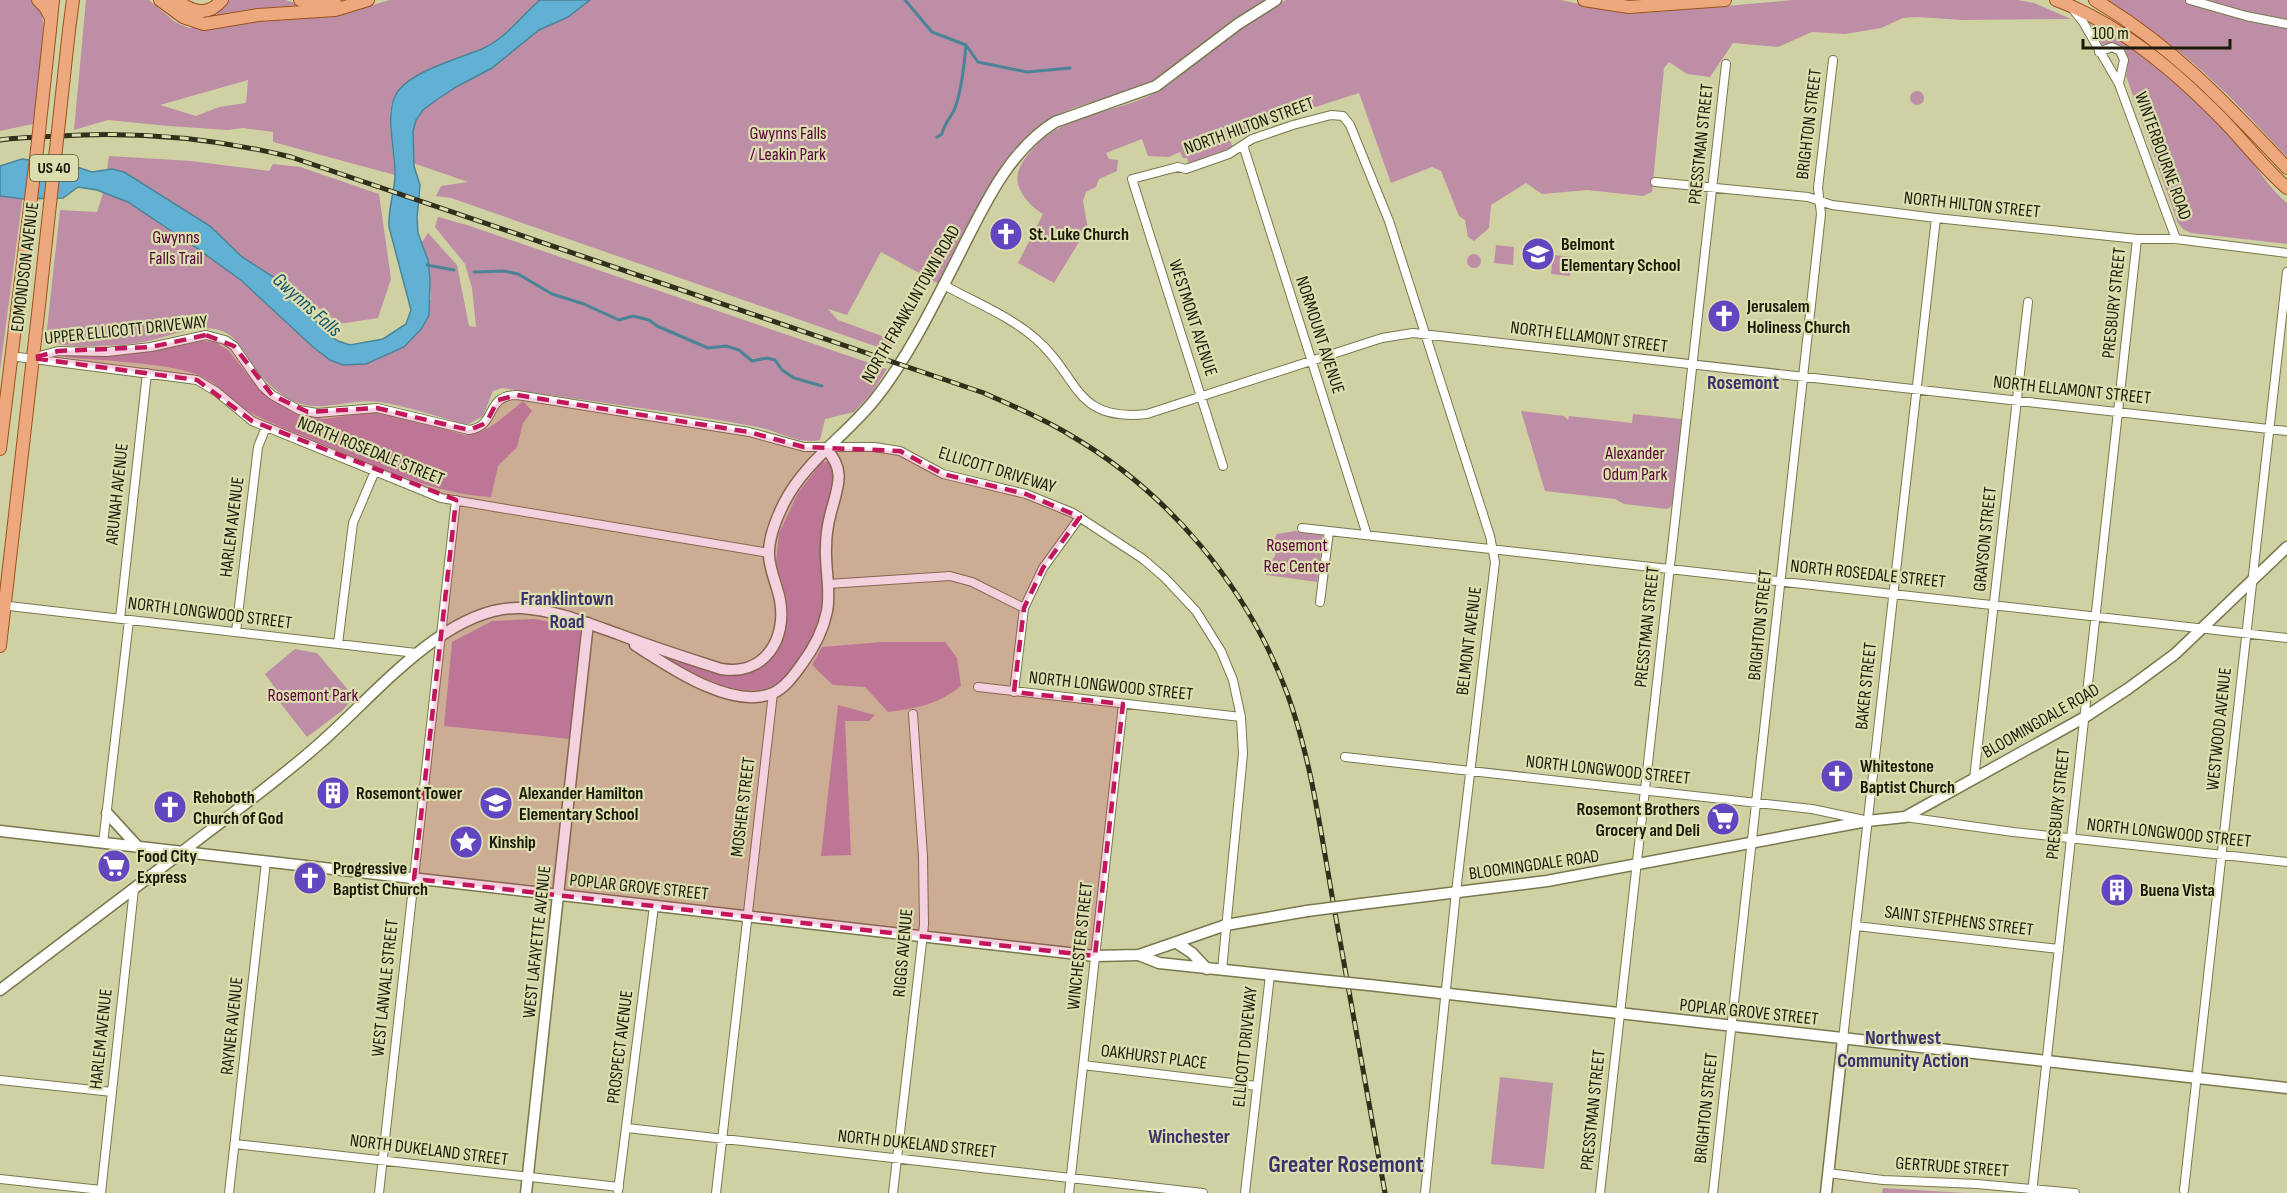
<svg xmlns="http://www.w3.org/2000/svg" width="2287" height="1193" font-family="'Sofia Sans Condensed',sans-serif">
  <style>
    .green { fill: #bd8ea5; fill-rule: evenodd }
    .water { fill: #61b1d4; stroke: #4c8497; stroke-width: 1.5 }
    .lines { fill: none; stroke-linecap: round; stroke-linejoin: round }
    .stream { stroke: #4c8497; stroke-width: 3 }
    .minor-casing { stroke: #78784e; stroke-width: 10 }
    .tertiary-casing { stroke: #78784e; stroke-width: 13 }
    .secondary-casing { stroke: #78784e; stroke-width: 13 }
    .primary-casing { stroke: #9b511c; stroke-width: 14 }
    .minor { stroke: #fff; stroke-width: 8 }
    .tertiary { stroke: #fff; stroke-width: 10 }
    .secondary { stroke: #fff; stroke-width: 10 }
    .primary { stroke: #eda97d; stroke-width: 12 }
    .rail-casing { stroke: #2f2f1b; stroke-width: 5 }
    .rail { stroke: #dddeb0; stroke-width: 3; stroke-dasharray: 9; stroke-linecap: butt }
    .tertiary-bridge-casing { stroke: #78784e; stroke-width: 13; stroke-linecap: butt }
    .secondary-bridge-casing { stroke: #78784e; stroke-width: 13; stroke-linecap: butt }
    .primary-bridge-casing { stroke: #9b511c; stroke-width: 14; stroke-linecap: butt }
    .tertiary-bridge { stroke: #fff; stroke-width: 10 }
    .secondary-bridge { stroke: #fff; stroke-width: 10 }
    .primary-bridge { stroke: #eda97d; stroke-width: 12 }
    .marked { fill: #c2185b; fill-opacity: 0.2; stroke: #c2185b; stroke-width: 4.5; stroke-dasharray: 12 8; stroke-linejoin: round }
    .labels { text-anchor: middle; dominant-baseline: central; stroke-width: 4.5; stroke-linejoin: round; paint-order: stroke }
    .shield { fill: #dddeb0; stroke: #54553b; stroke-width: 1.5 }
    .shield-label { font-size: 16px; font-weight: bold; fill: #1a1a09 }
    .street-label { font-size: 18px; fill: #1a1a09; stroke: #dddeb0 }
    .park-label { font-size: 18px; fill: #570339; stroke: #dddeb0 }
    .poi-label { font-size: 18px; font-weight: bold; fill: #1a1a09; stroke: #dddeb0; text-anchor: start }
    .water-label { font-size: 20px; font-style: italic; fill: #15566e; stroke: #dddeb0 }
    .neighbourhood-label { font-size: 20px; font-weight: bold; fill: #3b316d; stroke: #dddeb0 }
    .district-label { font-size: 24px; font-weight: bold; fill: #3b316d; stroke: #dddeb0 }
  </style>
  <rect width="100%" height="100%" fill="#d0d1a3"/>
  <!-- green -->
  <path class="green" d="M0,0H32L42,14L44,29L33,124L0,131Z
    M86,0H149L175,22L189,28L262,18L351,11L390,0H1266C1238,16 1213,36 1188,55C1178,63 1167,74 1155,80C1124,98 1085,100 1053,117C1006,141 965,237 939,284L881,252L847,315L828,309L838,320L893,340L892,352L451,198L436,196L441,186L468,182L407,161V100L432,70C421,74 397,92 392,103C387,114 394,160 395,175L273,142V132L243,128L228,130L168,126L108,120L74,130ZM248,80L246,103L219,107L196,116L160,105Z
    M229,0H285L303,5V8L218,18L217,13Z
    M1286,0H1561L1616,12L1644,13L1793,0H2018L2034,3L2071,19L1963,20L1917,17L1903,18L1881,28L1845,34L1812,32L1778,47L1733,43L1710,77L1687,74L1669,62L1664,68L1652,192L1643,196L1587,190L1542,194L1526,183L1491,205L1489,228L1474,241L1468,237L1465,220L1459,216L1441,171L1432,167L1391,183L1359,93L1229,135L1234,154L1190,168L1187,158H1183L1180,152L1169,157L1148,156L1142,139L1106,153L1109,159L1118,160L1117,171L1099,179L1096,187L1086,192L1083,201L1089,235L1082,237L1054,283L1018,263L1043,214C1030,206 1014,189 1018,173C1021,163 1025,158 1032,150C1065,110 1121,115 1163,88C1176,81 1187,69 1199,60C1226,38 1255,16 1286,0Z
    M2108,0H2287V157C2257,125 2227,92 2193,63C2166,40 2137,20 2108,0Z
    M2091,24C2143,49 2207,105 2243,150C2258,168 2269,188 2287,203V244L2191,233L2183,229L2178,223L2126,76C2129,61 2130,54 2118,44H2102Z
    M1910 98a7 7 0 1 1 14 0a7 7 0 1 1-14 0Z
    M109,156L191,161L269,171L273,164L300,167L379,194L391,279L378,318L339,324C328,312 313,306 301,297L299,315L342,352L397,337L431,299L428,260L422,242L428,233L457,265L469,326L476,327L472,288L465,264L435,227L438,217L467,225L887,369L871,394L854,412L825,419L820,440C799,445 779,431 758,427C674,411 587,401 502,388L493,391L483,416L467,425C438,417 408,406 379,402C349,398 322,414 293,401C281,395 267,384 258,372C245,356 238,333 215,329C194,325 164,338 143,342C122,346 101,346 80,346C67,345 56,346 46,338L60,210L97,212L104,190Z
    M0,183L24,186L0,371Z
    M1496,245L1514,247L1513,265L1494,263Z
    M1467 261a7 7 0 1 1 14 0a7 7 0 1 1-14 0Z
    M1553,255L1572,257L1570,276L1551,274Z
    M202,341L215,342L228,350L262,392L300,416L324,419L373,412L394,415L465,435C489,434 505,415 523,401L532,411L523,423L517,447L498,466L491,497C435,494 386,470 335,449C309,438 281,428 255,415C233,404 220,383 196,374C160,362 103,361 65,357V356C115,357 153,350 202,341Z
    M1521,411L1564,416L1568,420L1569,416L1632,423L1633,414L1682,419L1672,506L1667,509L1624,504L1615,499L1545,491Z
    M828,461L833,464L834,474C831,494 825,513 823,533C822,543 823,554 823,564C824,605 821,629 796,662C790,671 784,680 774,685C741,704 689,670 660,654L734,675L757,669L772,657L782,642L788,616L787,600L776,562L779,533L798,493L821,463Z
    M1296,531L1323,534L1317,582L1266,575L1265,571L1275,556V538L1277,534Z
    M534,619L581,627L570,739L444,726L452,642L492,621Z
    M883,642H945L957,658L961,686C937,705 917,708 888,712L865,687L833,685L812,665L822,647Z
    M295,649L317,653L354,697L343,710L307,737L274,695L278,692L265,674Z
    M838,705L875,715L869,721H845L851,855L821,856Z
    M1500,1077L1553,1083L1544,1169L1491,1164Z
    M1883,1188L1966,1193H1882Z"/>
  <!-- water -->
  <path class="water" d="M540,0H590L568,17L539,30L492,68L456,87L435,101L423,110L416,120L413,131L414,166L420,185L417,218L418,233L428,260L430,279L429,315L422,328L404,347L366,364L343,365L330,360L313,347L242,281L198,249L128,202L97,190L78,187L63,198L24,199L0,196V166L22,159L74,166L92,172L112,169L124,172L210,226L242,257L283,283L326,333L338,341L350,345L383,339L406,324L411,310L389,227C388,209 394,194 395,177C396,151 383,112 398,91C414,70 461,58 484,48C506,38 522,15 540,0Z"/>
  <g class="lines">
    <!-- stream -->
    <path class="stream" d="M905,0L932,32L966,45L978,62L1027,72L1070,68
      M937,137L942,134C944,123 951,118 955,108C962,88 964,65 966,45
      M427,265L454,270
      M474,272L504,271L518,274L552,294L584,304L619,320L633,316L649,320L657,326L708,348L726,346L739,350L752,361L767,358L775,360L782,370L794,378L822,386"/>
    <!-- minor casing -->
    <g class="minor-casing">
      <path id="minor" d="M2190,0L2246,16L2287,24
        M2072,8L2083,22L2119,84L2176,239
        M2099,52L2112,47L2120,51L2124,60L2119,83
        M1243,145L1367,535
        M1655,182L1808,197L1832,205L1936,218L2137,239H2176L2287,253
        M944,285C974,302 1010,316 1036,339C1080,377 1073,422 1147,414L1382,338L1413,333L2287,431
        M10,356L197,380L217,392L252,421L441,498L769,553
        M32,358L58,351L107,352L151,347L206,335L225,340L234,346L262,386L272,395L299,410L317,413L377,408L469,430C498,426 484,395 517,395L749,432L804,447H874L900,451L943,474L1026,494L1073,513L1143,559L1165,578L1196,611L1221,651L1233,680L1241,717L1243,754L1222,970
        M1223,466L1132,179L1170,169L1178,167L1186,169L1229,154L1252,139L1293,125L1331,115L1343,116L1350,125L1389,221L1490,536L1495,562L1456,892L1425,1193
        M1302,528L2287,638
        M828,584L950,576L972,582L1024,608
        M1320,602L1329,531
        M0,605L416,653
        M120,619L147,373
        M236,632L258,447L266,427
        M338,644L353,523L375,471
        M978,687L1241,717
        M1014,692L1024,608L1043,568L1080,517
        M1345,757L1812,809L1864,820
        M1974,779L2028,302
        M1905,817L2013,832L2287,862
        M103,843L129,620
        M1856,926L2059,949
        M1843,1039L1936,218
        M1083,1065L1257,1086
        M0,1080L112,1092
        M627,1128L1203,1193
        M235,1144L619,1187
        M1828,1173L1883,1180L1977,1184L2075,1193
        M0,1179L101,1190
        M2184,1190L2287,272
        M618,1191L654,906
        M101,1193L134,889
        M229,1193L266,862
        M379,1193L456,500
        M716,1193L773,693
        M893,1193L924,925L923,856L913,714
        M1069,1193L1123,704
        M1245,1193L1270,975
        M1600,1193L1726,64
        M1713,1193L1821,214L1818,188L1833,60
        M2032,1193L2137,239"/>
    </g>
    <!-- tertiary casing -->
    <g class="tertiary-casing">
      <path id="tertiary" d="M635,645C668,666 732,711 773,693C785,688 794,675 802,664C814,648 823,631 827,611C831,590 825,569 826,548C826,536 828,523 831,512C838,486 846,470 826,449
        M182,852C227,817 275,783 318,745C371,700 445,605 521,608C555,610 587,623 618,634C652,647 687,658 721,669C765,676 787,639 780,600C777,585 770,571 769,556C768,538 776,519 784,503C806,460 847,435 876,398C909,356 934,304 958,257C983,208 1007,152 1055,122L1156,86L1238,24L1276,0
        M558,895L588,623
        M1177,943L1192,953L1207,969
        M1139,955L1159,963L1329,981
        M1369,985L2287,1088
        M1826,1193L1843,1039"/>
    </g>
    <!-- secondary casing -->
    <g class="secondary-casing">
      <path id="secondary" d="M107,813L139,848
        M0,831L1095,956L1139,955L1226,925L1307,911
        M1361,904L1547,881L1867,821L1905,817L2085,717L2129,688L2175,654L2287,547
        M0,990L182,852
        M526,1193L558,895"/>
    </g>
    <!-- primary casing -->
    <g class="primary-casing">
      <path id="primary" d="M38,0L45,7L51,18
        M160,0L183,17L204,24L258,15L335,10L368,0
        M176,0C192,12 208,17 222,0
        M300,0L335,3
        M1584,0L1629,7L1725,0
        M2056,0C2120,24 2176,72 2224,121C2245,143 2264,168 2287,188
        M2095,0C2172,46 2226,103 2287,168
        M50,30L53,0
        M69,30L73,0
        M0,449L37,150
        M0,646L39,305"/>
    </g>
    <!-- minor -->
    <use href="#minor" class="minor"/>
    <!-- tertiary -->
    <use href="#tertiary" class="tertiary"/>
    <!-- secondary -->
    <use href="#secondary" class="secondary"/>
    <!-- primary -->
    <use href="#primary" class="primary"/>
    <!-- rail casing -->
    <g class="rail-casing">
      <path id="rail" d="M0,140C19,137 40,137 59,136C139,131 214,138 291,157L984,393C1013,406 1042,418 1070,435C1168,492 1247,586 1287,693C1312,761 1321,835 1334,907C1351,1002 1368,1098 1385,1193"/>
    </g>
    <!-- rail -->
    <use href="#rail" class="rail"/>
    <!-- tertiary-bridge casing -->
    <g class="tertiary-bridge-casing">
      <path id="tertiary-bridge" d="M1329,981L1369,985"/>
    </g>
    <!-- secondary-bridge casing -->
    <g class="secondary-bridge-casing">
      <path id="secondary-bridge" d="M1307,911L1361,904"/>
    </g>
    <!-- primary-bridge casing -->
    <g class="primary-bridge-casing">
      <path id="primary-bridge" d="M37,150L50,30
        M39,305L69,30"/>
    </g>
    <!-- tertiary-bridge -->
    <use href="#tertiary-bridge" class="tertiary-bridge"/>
    <!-- secondary-bridge -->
    <use href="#secondary-bridge" class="secondary-bridge"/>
    <!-- primary-bridge -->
    <use href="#primary-bridge" class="primary-bridge"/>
  </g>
  <!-- marked area -->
  <path class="marked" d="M206,335L234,346L272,395L308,412L377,408L469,430L486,423L498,400L517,395L749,432L804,447L900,451L943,474L1026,494L1080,517L1043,568L1024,608L1014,692L1123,704L1095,956L414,879L456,500L252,421L197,380L32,358L58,351L151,347Z"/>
  <!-- icons -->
  <defs>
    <g id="church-disc" transform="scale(1.725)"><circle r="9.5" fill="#6246bf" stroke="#dddeb0"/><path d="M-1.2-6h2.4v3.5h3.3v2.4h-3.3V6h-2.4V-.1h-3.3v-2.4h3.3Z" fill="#fff"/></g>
    <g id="school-disc" transform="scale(1.725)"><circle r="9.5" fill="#6246bf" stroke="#dddeb0"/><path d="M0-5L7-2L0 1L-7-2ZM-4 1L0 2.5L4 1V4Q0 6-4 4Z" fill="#fff"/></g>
    <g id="building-disc" transform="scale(1.725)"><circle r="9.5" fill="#6246bf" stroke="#dddeb0"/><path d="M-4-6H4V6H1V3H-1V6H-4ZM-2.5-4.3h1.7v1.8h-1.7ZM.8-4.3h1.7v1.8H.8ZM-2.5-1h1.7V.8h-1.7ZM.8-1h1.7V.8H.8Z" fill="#fff"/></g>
    <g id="supermarket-disc" transform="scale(1.725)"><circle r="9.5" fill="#6246bf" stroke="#dddeb0"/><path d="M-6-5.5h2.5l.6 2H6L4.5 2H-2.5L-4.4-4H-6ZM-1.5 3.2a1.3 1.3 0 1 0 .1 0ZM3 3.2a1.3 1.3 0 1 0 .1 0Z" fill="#fff"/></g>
    <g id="sight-disc" transform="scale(1.725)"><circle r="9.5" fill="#6246bf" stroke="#dddeb0"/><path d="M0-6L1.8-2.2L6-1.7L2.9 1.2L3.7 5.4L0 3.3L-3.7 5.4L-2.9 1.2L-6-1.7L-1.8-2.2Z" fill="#fff"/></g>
  </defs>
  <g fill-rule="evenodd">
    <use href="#church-disc" x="1006" y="234"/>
    <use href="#school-disc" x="1538" y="254"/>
    <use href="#church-disc" x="1724" y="316"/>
    <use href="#church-disc" x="1837" y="776"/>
    <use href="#building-disc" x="333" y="793"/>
    <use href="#school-disc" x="496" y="803"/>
    <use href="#church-disc" x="170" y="807"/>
    <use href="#supermarket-disc" x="1723" y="819"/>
    <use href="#sight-disc" x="466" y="842"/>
    <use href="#supermarket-disc" x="114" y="866"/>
    <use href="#church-disc" x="310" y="878"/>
    <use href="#building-disc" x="2117" y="890"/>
  </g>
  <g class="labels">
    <!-- shield labels -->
    <rect class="shield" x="30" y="155" width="48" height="26" rx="4.5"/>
    <g class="shield-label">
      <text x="54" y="168">US 40</text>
    </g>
    <!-- street labels -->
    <g class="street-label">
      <text transform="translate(1809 124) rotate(-83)">BRIGHTON STREET</text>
      <text transform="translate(1249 126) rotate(-20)">NORTH HILTON STREET</text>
      <text transform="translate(1701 144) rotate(-84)">PRESSTMAN STREET</text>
      <text transform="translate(2163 156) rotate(70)">WINTERBOURNE ROAD</text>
      <text transform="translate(1972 205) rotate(6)">NORTH HILTON STREET</text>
      <text transform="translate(25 267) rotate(-83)">EDMONDSON AVENUE</text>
      <text transform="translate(2114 303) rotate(-84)">PRESBURY STREET</text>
      <text transform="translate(911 304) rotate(-60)">NORTH FRANKLINTOWN ROAD</text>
      <text transform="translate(1193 318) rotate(72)">WESTMONT AVENUE</text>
      <text transform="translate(126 330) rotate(-6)">UPPER ELLICOTT DRIVEWAY</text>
      <text transform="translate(1320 335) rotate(72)">NORMOUNT AVENUE</text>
      <text transform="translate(1589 337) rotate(7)">NORTH ELLAMONT STREET</text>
      <text transform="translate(2072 390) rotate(6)">NORTH ELLAMONT STREET</text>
      <text transform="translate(371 451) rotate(22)">NORTH ROSEDALE STREET</text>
      <text transform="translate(997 470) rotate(17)">ELLICOTT DRIVEWAY</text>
      <text transform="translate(117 494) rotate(-84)">ARUNAH AVENUE</text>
      <text transform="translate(232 527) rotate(-83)">HARLEM AVENUE</text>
      <text transform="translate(1985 539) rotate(-84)">GRAYSON STREET</text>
      <text transform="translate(1868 574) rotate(6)">NORTH ROSEDALE STREET</text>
      <text transform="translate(210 613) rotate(7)">NORTH LONGWOOD STREET</text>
      <text transform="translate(1760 625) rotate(-84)">BRIGHTON STREET</text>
      <text transform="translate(1647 627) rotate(-84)">PRESSTMAN STREET</text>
      <text transform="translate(1469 641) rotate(-83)">BELMONT AVENUE</text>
      <text transform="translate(1111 686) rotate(6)">NORTH LONGWOOD STREET</text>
      <text transform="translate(1866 686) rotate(-84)">BAKER STREET</text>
      <text transform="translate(2041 721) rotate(-30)">BLOOMINGDALE ROAD</text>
      <text transform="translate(2219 729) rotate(-84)">WESTWOOD AVENUE</text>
      <text transform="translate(1608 770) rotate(6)">NORTH LONGWOOD STREET</text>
      <text transform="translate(2058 804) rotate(-84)">PRESBURY STREET</text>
      <text transform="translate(743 807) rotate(-83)">MOSHER STREET</text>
      <text transform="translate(2169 833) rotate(6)">NORTH LONGWOOD STREET</text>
      <text transform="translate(1534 865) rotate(-8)">BLOOMINGDALE ROAD</text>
      <text transform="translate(639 887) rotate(6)">POPLAR GROVE STREET</text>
      <text transform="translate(1959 921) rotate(7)">SAINT STEPHENS STREET</text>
      <text transform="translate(537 942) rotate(-84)">WEST LAFAYETTE AVENUE</text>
      <text transform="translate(1080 946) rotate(-84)">WINCHESTER STREET</text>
      <text transform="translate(903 953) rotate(-85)">RIGGS AVENUE</text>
      <text transform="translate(385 988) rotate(-84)">WEST LANVALE STREET</text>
      <text transform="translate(1749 1012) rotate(6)">POPLAR GROVE STREET</text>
      <text transform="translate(232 1026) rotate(-84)">RAYNER AVENUE</text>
      <text transform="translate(101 1039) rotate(-84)">HARLEM AVENUE</text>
      <text transform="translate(620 1047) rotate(-83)">PROSPECT AVENUE</text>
      <text transform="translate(1245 1047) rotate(-84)">ELLICOTT DRIVEWAY</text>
      <text transform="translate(1154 1057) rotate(7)">OAKHURST PLACE</text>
      <text transform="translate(1706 1108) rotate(-84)">BRIGHTON STREET</text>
      <text transform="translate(1593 1110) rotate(-84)">PRESSTMAN STREET</text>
      <text transform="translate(917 1144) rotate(6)">NORTH DUKELAND STREET</text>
      <text transform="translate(429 1150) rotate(7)">NORTH DUKELAND STREET</text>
      <text transform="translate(1952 1167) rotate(4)">GERTRUDE STREET</text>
    </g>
    <!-- park labels -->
    <g class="park-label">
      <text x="788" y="133">Gwynns Falls<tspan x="788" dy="21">/ Leakin Park</tspan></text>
      <text x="176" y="237">Gwynns<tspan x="176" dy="21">Falls Trail</tspan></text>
      <text x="1635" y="453">Alexander<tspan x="1635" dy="21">Odum Park</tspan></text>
      <text x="1297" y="545">Rosemont<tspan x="1297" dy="21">Rec Center</tspan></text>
      <text x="313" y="695">Rosemont Park</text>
    </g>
    <!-- poi labels -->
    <g class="poi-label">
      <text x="1029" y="234">St. Luke Church</text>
      <text x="1561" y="244">Belmont<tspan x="1561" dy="21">Elementary School</tspan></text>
      <text x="1747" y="306">Jerusalem<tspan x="1747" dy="21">Holiness Church</tspan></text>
      <text x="1860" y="766">Whitestone<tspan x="1860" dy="21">Baptist Church</tspan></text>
      <text x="356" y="793">Rosemont Tower</text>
      <text x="519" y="793">Alexander Hamilton<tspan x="519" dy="21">Elementary School</tspan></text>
      <text x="193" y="797">Rehoboth<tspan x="193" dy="21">Church of God</tspan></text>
      <text x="1700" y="809" text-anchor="end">Rosemont Brothers<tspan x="1700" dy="21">Grocery and Deli</tspan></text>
      <text x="489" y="842">Kinship</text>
      <text x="137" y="856">Food City<tspan x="137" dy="21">Express</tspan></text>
      <text x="333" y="868">Progressive<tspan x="333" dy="21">Baptist Church</tspan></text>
      <text x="2140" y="890">Buena Vista</text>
    </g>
    <!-- water labels -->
    <g class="water-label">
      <text transform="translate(307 305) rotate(42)">Gwynns Falls</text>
    </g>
    <!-- neighbourhood labels -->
    <g class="neighbourhood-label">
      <text x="1743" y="383">Rosemont</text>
      <text x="567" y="599">Franklintown<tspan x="567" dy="23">Road</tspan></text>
      <text x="1903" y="1038">Northwest<tspan x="1903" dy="23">Community Action</tspan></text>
      <text x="1189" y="1137">Winchester</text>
    </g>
    <!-- district labels -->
    <g class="district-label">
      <text x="1346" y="1164">Greater Rosemont</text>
    </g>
  </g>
  <!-- scale -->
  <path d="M2083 39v9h147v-9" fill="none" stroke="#1a1a09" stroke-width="3"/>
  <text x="2092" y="39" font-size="18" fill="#1a1a09" stroke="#dddeb0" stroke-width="4.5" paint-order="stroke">100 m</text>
</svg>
